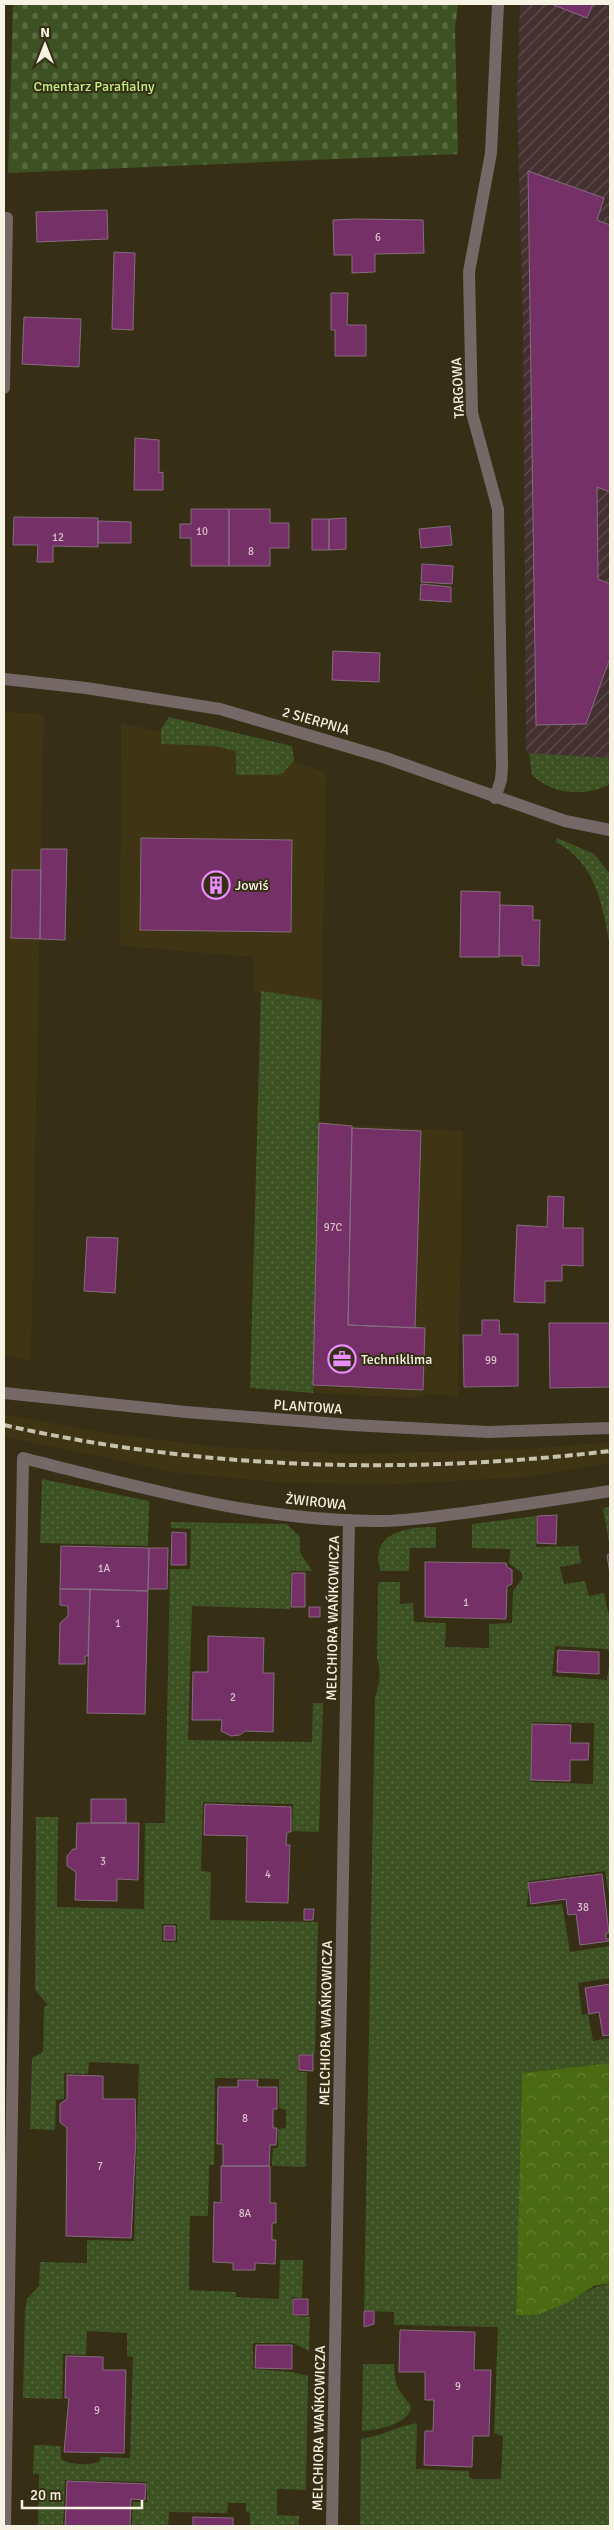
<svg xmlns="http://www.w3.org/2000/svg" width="614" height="2530" font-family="Signika,sans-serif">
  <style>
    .built { fill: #3f3514 }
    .industrial { fill: url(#industrial-furrows) }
    .grass { fill: url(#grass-dots); fill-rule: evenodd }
    .forest { fill: url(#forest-crowns) }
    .cemetery { fill: url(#cemetery-stones) }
    .building { fill: #753167; stroke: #856c7e }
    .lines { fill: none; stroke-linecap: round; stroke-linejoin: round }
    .lane { stroke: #776868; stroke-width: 12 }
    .street { stroke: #776868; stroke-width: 12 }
    .rail { stroke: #c7c2af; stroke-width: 4; stroke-dasharray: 8 4; stroke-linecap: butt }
    .labels { text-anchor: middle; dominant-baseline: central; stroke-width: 4; stroke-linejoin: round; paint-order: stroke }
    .number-label { font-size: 11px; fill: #d6c2c4 }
    .park-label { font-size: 14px; fill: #c1f182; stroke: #362e15 }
    .street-label { font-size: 14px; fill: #f7f3e3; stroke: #362e15 }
    .poi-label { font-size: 14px; fill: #f7f3e3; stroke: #362e15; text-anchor: start }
  </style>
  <defs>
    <pattern id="industrial-furrows" width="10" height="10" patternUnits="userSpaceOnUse" patternTransform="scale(1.25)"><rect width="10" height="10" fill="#443031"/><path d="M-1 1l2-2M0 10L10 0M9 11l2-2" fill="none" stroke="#604e4f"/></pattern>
    <pattern id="grass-dots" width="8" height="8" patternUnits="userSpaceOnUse" patternTransform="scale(1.25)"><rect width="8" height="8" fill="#3d5222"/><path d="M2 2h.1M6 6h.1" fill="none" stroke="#5a6b42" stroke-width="1.8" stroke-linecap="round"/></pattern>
    <pattern id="forest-crowns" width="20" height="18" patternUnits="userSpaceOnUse" patternTransform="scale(1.25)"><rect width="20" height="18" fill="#4a6b12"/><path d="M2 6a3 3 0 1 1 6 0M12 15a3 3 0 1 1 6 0" fill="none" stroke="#658134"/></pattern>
    <pattern id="cemetery-stones" width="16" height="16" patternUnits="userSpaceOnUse" patternTransform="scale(1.25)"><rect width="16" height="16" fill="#3d5222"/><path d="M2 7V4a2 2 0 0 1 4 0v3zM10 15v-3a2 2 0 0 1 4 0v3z" fill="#5a6b42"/></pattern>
  </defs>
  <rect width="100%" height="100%" fill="#362e15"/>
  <!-- built -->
  <path class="built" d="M4,712L44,714L31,1361L4,1354Z
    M121,723L292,761L326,772L322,1000L253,991L254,957L120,946Z
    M319,1123L463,1131L458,1396L425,1394L413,1398L313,1393Z
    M4,1414L105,1433L220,1447L350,1454L526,1449L610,1442V1463L529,1477L400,1484L287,1483L179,1473L4,1437Z"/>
  <!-- industrial -->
  <path class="industrial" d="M520,4H610V758L526,753L523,326L517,98Z"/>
  <!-- grass -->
  <path class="grass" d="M169,717L292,746L294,760L285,771L278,775H236V751L215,746L161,744V729Z
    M529,753L610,758V784C587,797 552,795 532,775Z
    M557,838L594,854L610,874V946C602,905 597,864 556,842Z
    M261,991L322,1000L313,1393L250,1388Z
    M42,1479L149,1501L148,1546L40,1543Z
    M610,1507V1543H609L603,1508Z
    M536,1516V1547L578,1546L581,1563L560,1567L564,1584L585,1581L589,1596L604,1593L608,1612H610V1653L608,1649L555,1646L552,1676L607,1680L610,1659V1902L605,1871L529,1881L527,1907L562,1904L570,1952L610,1946V1978L578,1983L582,2015L588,2014L593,2041L610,2038V2063L522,2073L516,2314C554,2319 576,2290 610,2283V2526H360L361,2439C381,2436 398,2426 417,2423L416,2469L469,2471V2477L473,2479H501L503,2436L494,2433L498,2327L394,2325V2312L364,2311L375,1697C380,1684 381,1671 377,1658L378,1587L379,1582H400V1604L413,1603L414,1622L446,1623L445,1647L489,1648V1624L512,1623L513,1591L522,1579V1573L509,1563L510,1549L472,1548V1524ZM532,1722L594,1723L593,1784L531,1782Z
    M171,1522L287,1524L300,1537V1552L312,1571H291L290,1609L192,1606L188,1740L312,1742L313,1703H323L319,1832L292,1831L293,1804L203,1802L201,1871L211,1872L210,1920L318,1922L315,2055L298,2054V2072H307L306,2167L272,2166L273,2148H278V2129L286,2128V2110L279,2108V2079L215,2078L214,2165H209L208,2216H190L189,2290L236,2292V2297L279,2299L280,2260H303L302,2298L292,2297V2316L310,2317L309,2351L293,2343H253V2369L292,2372L308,2376L306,2490L277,2489V2515L299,2516V2526H250V2513L246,2512V2503H228L227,2513L169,2512L168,2526H132L133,2502H147V2482L65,2480L63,2526H38L39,2474H33L34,2445L61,2446V2459C71,2465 89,2466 100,2461V2457L130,2458L133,2357L127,2356V2333L87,2331L86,2355L63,2354L62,2399L23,2398L25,2311L27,2299L39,2286L40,2262L87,2263V2240L134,2241L139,2064L89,2062L88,2074L64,2073V2099L56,2100L55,2130L30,2129L32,2058L43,2052L44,2007L48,2005L35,1990L36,1817H58L57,1907L144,1909L145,1823H165L170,1569H190L191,1529L171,1528ZM162,1924H177V1942H162Z
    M436,1527V1548H410L409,1571H380C380,1567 378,1562 378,1558C379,1529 414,1527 436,1527Z
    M363,2364H394C395,2388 397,2387 411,2406C411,2424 377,2430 362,2431Z"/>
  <!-- forest -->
  <path class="forest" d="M610,2063V2283L594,2286L567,2303L537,2315H516L522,2073Z"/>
  <!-- cemetery -->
  <path class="cemetery" d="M13,4H458L455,29L458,154L8,173Z"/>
  <!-- building -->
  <path class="building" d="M551,4H593L587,18Z
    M528,171L604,198L597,220L610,225V492L597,487L598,579L610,584V658L586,724L536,725Z
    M107,210L108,239L37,242L36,212Z
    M356,219L423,220L424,253L375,254V272L352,273V255H334L333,220Z
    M114,252L135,253L133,330L112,329Z
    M331,293H348L347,325H366V356H335V330H331Z
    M24,317L81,319L79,367L22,364Z
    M135,438L159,440V473L163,472V490H134Z
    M191,509H229V566H191V538H180V524H191Z
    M229,509H270V523H289V548H270V566H229Z
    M14,517L98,518V547L53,546V562H37L38,545H13Z
    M346,518V549L329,550V519Z
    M312,519H329V550H312Z
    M98,521L131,522V543H98Z
    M450,526L452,545L421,548L419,529Z
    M422,564L453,566L452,584L421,582Z
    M421,584L451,587V602L420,600Z
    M333,651L380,653L379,682L332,680Z
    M141,838L292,840L291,932L140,930Z
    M41,849H67L65,940L40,939Z
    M12,870H41L40,939L11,938Z
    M461,891L500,892L499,957H460Z
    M500,905L533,906V920H540L539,966L522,965V956H499Z
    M319,1123L352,1126L348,1325L425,1328L423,1390L313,1385Z
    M352,1128L421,1131L415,1328L348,1325Z
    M548,1196L564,1197L563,1228H583V1266L562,1265V1281H545V1303L514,1302L517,1225L547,1227Z
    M87,1237L118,1238L115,1293L84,1291Z
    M482,1320H499L500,1334H518V1386L464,1387L463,1335H482Z
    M549,1323H610V1387L550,1388Z
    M557,1515L556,1544L537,1543V1516Z
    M172,1532L186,1533V1565H171Z
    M61,1546L149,1548L148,1591L60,1589Z
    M149,1548H168L167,1589H148Z
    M610,1554V1574L607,1555Z
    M425,1562L506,1563L507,1567L512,1570V1584L507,1586L506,1619L425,1617Z
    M292,1573H305V1607H291Z
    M60,1589H90L88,1656H85V1664H59L60,1623L68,1616V1606L60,1605Z
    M90,1589L148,1591L145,1714L87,1713Z
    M309,1607H320V1617H309Z
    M208,1636L264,1638L263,1673H274L273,1732L245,1731L240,1735L231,1736L221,1731L222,1720H192L193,1672H208Z
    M558,1650L599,1652V1674L557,1672Z
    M532,1724L571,1725L570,1743H589L588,1760H570V1781L531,1780Z
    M91,1799H126V1823H91Z
    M205,1804L291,1807V1832H287L286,1845H290L288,1903L246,1902L247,1836L204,1835Z
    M77,1823H139L138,1880L117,1879V1901L75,1900L76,1872L67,1866V1856L73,1849H76Z
    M602,1874L609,1933H606V1939H610V1941L580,1945L576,1914L568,1915L566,1899L531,1904L528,1883Z
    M304,1909H314L313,1920H304Z
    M164,1926H175V1940H164Z
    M610,1984V2035L603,2036L599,2012L589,2014L585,1988Z
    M299,2055H313V2071L299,2070Z
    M67,2075L103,2076V2099H135L136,2136L131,2238L66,2236L67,2128L60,2122V2104L67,2099Z
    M238,2080H258L257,2087H277V2109H273V2128H277L276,2145H270L269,2166H223V2144H217L218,2087H238Z
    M221,2166H270V2203H276V2223H272V2240H276L275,2264L255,2263V2270H233V2263L213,2262L214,2202L221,2203Z
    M293,2299H308V2315H293Z
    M364,2311H374V2324L364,2327Z
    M400,2330L475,2332L474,2370H491L489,2436H473L472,2467L424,2465L425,2431H433L434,2400H425V2372H399Z
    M256,2345H292V2369L255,2368Z
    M66,2356L103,2357V2370H126L124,2453L64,2452L69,2398H65Z
    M67,2481L146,2484L145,2500L131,2499L130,2526H65Z
    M193,2517L233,2518V2526H193Z"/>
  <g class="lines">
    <!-- lane -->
    <path class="lane" d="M4,388L7,218
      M4,1393L186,1412L351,1425L488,1432L610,1428"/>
    <!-- street -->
    <path class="street" d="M4,679L86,688L220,709L386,758L565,821L610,830
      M495,798L501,780L502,767L498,509L472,413L469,272L491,153L498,4
      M5,2526L23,1458C140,1487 259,1522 381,1521C408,1521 437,1516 464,1513C513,1506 561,1499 610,1491
      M332,2526L349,1520"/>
    <!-- rail -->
    <path class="rail" d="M4,1425C202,1470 409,1475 610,1451"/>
  </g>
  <!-- icons -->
  <defs>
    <g id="building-ring" transform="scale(1.4375)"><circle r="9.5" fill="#362e15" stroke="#ea8dfd" stroke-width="1.5"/><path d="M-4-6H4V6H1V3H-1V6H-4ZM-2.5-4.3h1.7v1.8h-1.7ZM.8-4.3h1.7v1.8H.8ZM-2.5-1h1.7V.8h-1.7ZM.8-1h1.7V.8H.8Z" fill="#ea8dfd"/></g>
    <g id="office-ring" transform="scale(1.4375)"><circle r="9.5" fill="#362e15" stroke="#ea8dfd" stroke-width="1.5"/><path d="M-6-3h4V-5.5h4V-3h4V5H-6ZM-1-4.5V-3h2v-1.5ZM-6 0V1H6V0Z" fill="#ea8dfd"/></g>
  </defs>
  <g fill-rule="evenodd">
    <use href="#building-ring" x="216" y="885"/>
    <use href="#office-ring" x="342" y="1359"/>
  </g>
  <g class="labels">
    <!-- number labels -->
    <g class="number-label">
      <text x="378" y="237">6</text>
      <text x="202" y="531">10</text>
      <text x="58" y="537">12</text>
      <text x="251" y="551">8</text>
      <text x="333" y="1227">97C</text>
      <text x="491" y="1360">99</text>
      <text x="104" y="1568">1A</text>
      <text x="466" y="1602">1</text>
      <text x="118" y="1623">1</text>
      <text x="233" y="1697">2</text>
      <text x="103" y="1861">3</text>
      <text x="268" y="1874">4</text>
      <text x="583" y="1907">38</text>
      <text x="245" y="2118">8</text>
      <text x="100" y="2166">7</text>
      <text x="245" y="2213">8A</text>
      <text x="458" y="2386">9</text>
      <text x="97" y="2410">9</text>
    </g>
    <!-- park labels -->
    <g class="park-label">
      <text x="94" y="86">Cmentarz Parafialny</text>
    </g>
    <!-- street labels -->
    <g class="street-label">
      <text transform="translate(458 388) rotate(-93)">TARGOWA</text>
      <text transform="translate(316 721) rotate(16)">2 SIERPNIA</text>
      <text transform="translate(308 1407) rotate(4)">PLANTOWA</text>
      <text transform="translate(316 1502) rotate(6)">ŻWIROWA</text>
      <text transform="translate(333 1618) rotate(-89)">MELCHIORA WAŃKOWICZA</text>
      <text transform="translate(326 2023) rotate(-89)">MELCHIORA WAŃKOWICZA</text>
      <text transform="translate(319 2428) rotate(-89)">MELCHIORA WAŃKOWICZA</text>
    </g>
    <!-- poi labels -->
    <g class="poi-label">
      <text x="235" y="885">Jowiś</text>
      <text x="361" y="1359">Techniklima</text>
    </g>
  </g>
  <!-- border -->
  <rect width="614" height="2530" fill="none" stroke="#f7f3e3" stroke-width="10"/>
  <!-- north arrow -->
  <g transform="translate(45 45)" stroke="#362e15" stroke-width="4" paint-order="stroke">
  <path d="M0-4L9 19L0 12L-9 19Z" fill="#f7f3e3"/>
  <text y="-8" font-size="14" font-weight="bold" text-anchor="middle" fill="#f7f3e3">N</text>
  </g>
  <!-- scale -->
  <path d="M22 2500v8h120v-8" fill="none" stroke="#f7f3e3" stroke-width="2.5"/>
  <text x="30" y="2500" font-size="15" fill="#f7f3e3" stroke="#362e15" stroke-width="4" paint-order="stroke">20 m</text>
</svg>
